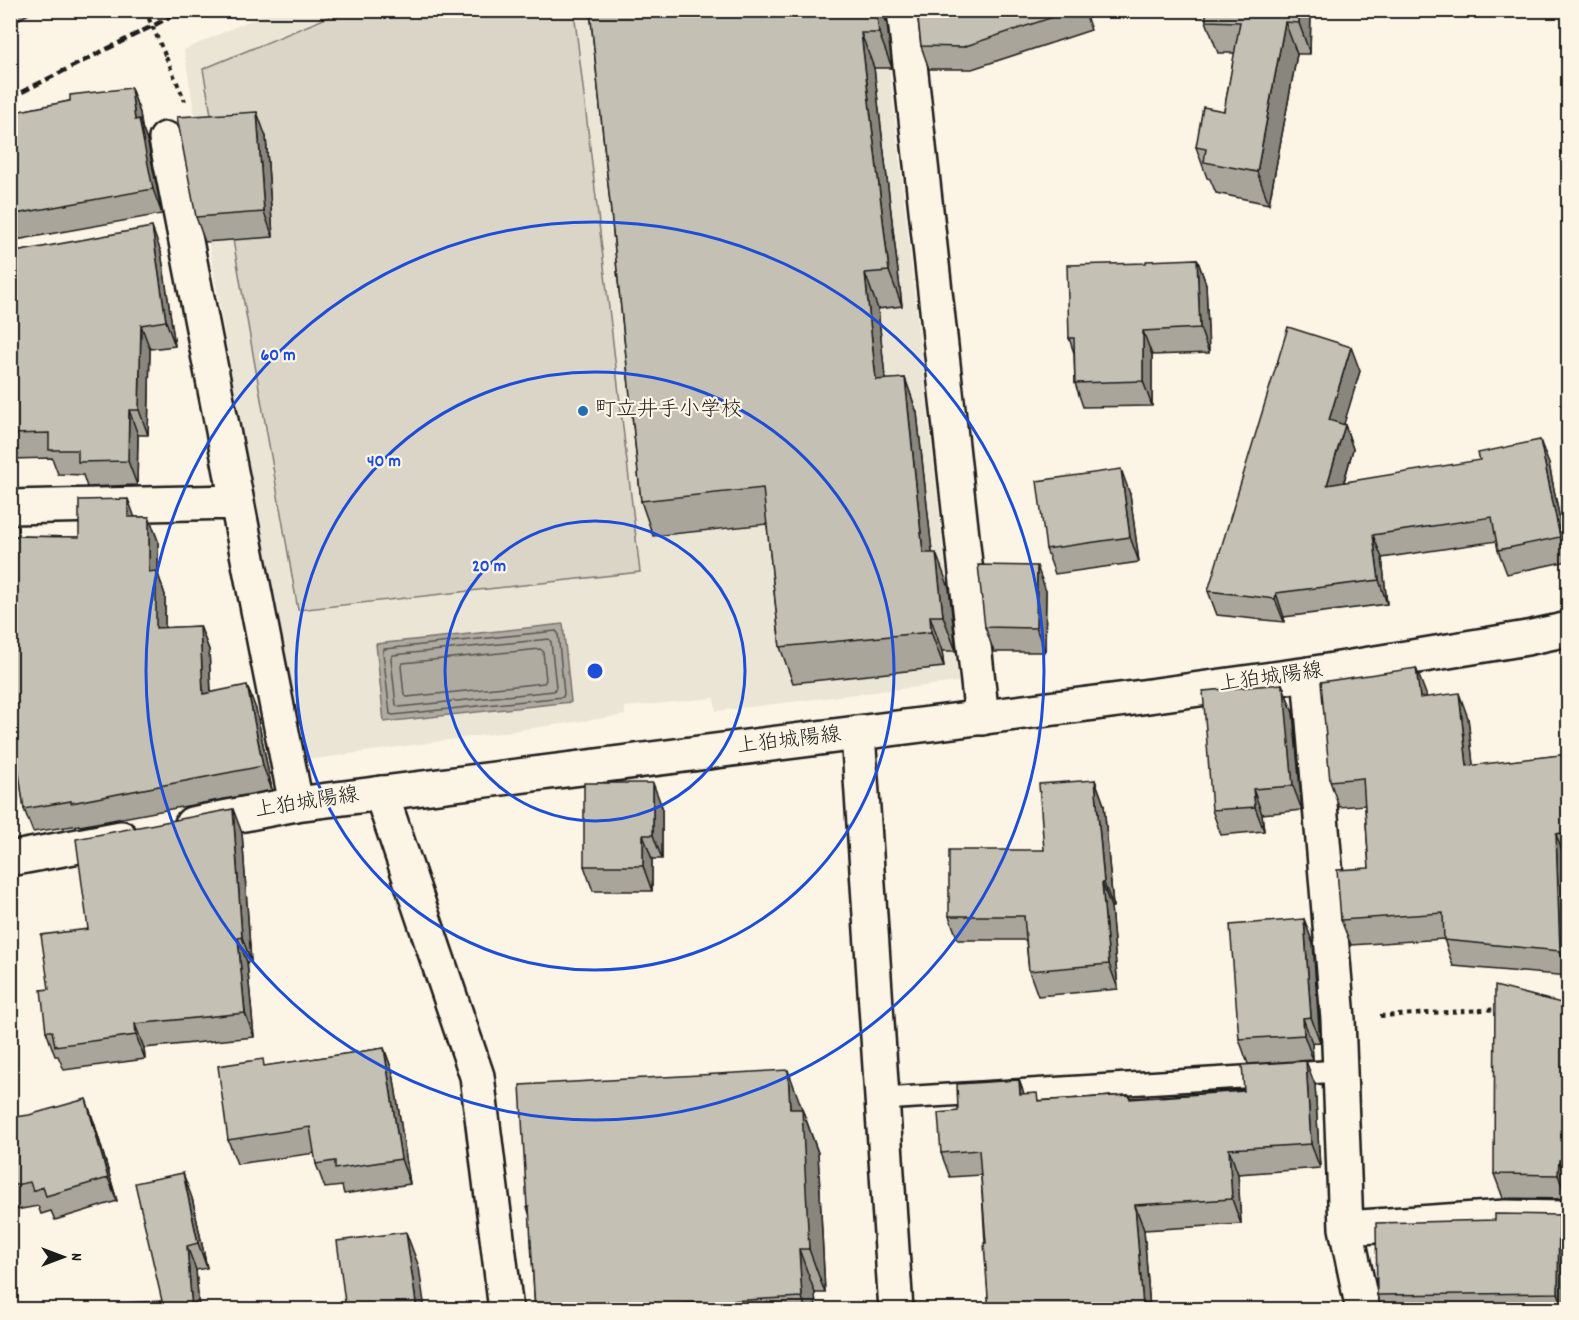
<svg xmlns="http://www.w3.org/2000/svg" width="1579" height="1320" font-family="Dekko,'Klee One',sans-serif">
  <style>
    .built { fill: #ebe5d6 }
    .green { fill: #dbd5c8; stroke: #7c7872; stroke-width: 1.5 }
    .water { fill: #b0aba1; stroke: #75726c; stroke-width: 1.5 }
    .lines { fill: none; stroke-linecap: round; stroke-linejoin: round }
    .shore { stroke: #575551; stroke-width: 1.5 }
    .service-casing { stroke: #1c1c1c; stroke-width: 26 }
    .minor-casing { stroke: #1c1c1c; stroke-width: 38 }
    .primary-casing { stroke: #1c1c1c; stroke-width: 38 }
    .path { stroke: #1c1c1c; stroke-width: 4; stroke-dasharray: 4.5 4.5; stroke-linecap: butt }
    .service { stroke: #fcf5e5; stroke-width: 21 }
    .minor { stroke: #fcf5e5; stroke-width: 33 }
    .primary { stroke: #fcf5e5; stroke-width: 33 }
    .rail { stroke: #1c1c1c; stroke-width: 4.5; stroke-dasharray: 9 4.5; stroke-linecap: butt }
    .path-bridge { stroke: #1c1c1c; stroke-width: 4; stroke-dasharray: 4.5 4.5; stroke-linecap: butt }
    .wall { fill: #a9a59a; stroke: #1c1c1c; stroke-width: 1.5 }
    .shaded-wall { fill: #89867d; stroke: #1c1c1c; stroke-width: 1.5 }
    .building { fill: #c4c0b3; stroke: #1c1c1c; stroke-width: 1.5 }
    .ring { fill: none; stroke: #1d4ed8; stroke-width: 3 }
    .poi-dot { fill: #1f6fb2; stroke: #fcf5e5; stroke-width: 2 }
    .labels { text-anchor: middle; dominant-baseline: central; stroke-width: 4.5; stroke-linejoin: round; paint-order: stroke }
    .poi-label { font-size: 21px; fill: #1c1c1c; stroke: #fcf5e5; text-anchor: start }
    .street-label { font-size: 21px; fill: #1c1c1c; stroke: #fcf5e5 }
    .centre { fill: #1d4ed8; stroke: #fcf5e5; stroke-width: 3 }
    .ring-label { font-size: 18px; text-anchor: middle; font-weight: bold; fill: #1d4ed8; stroke: #fcf5e5; stroke-width: 4.5; stroke-linejoin: round; paint-order: stroke }
  </style>
  <rect width="100%" height="100%" fill="#fcf5e5"/>
  <filter id="ink" filterUnits="userSpaceOnUse"><feTurbulence type="fractalNoise" baseFrequency=".0167" numOctaves="2"/><feDisplacementMap in="SourceGraphic" scale="12" xChannelSelector="R" yChannelSelector="G"/><feConvolveMatrix kernelMatrix="1 2 1 2 8 2 1 2 1" color-interpolation-filters="sRGB"/></filter>
  <g filter="url(#ink)">
    <!-- built -->
    <path class="built" d="M271,11H883L958,682L716,711L714,698L625,707V715L315,759L298,755L191,141L198,135L184,50Z"/>
    <!-- green -->
    <path class="green" d="M343,11H574L640,572L298,610L203,69Z"/>
    <!-- water -->
    <path class="water" d="M563,624L571,702L384,722L376,644Z"/>
    <g class="lines">
      <!-- shore -->
      <path class="shore" d="M556,631L558,633L564,694L563,697L393,715L390,714L383,652L384,649Z
        M549,639L551,642L556,687L554,691L399,707L396,705L391,659L393,655Z
        M540,649L543,651L546,680L544,683L407,697L404,695L401,666L403,663Z"/>
      <!-- service casing -->
      <g class="service-casing">
        <path id="service" d="M883,1099L1339,1071"/>
      </g>
      <!-- minor casing -->
      <g class="minor-casing">
        <path id="minor" d="M904,10L982,718
          M166,139L296,804
          M10,507L236,502
          M1309,674L1338,1019L1346,1228
          M858,733L896,1310
          M381,793L477,1076L506,1310
          M1363,1310L1346,1228L1505,1217L1568,1218"/>
      </g>
      <!-- primary casing -->
      <g class="primary-casing">
        <path id="primary" d="M192,824L296,804L1127,699L1309,674L1527,638L1568,629
          M10,859L121,838"/>
      </g>
      <!-- path -->
      <path class="path" d="M166,57L185,101
        M1380,1016L1499,1009"/>
      <!-- service -->
      <use href="#service" class="service"/>
      <!-- minor -->
      <use href="#minor" class="minor"/>
      <!-- primary -->
      <use href="#primary" class="primary"/>
      <!-- rail -->
      <path class="rail" d="M10,98L184,10"/>
      <!-- path-bridge -->
      <path class="path-bridge" d="M145,10L166,57"/>
    </g>
    <!-- wall -->
    <path class="wall" d="M10,10H36L10,24Z
      M590,10H882L887,24L892,68H874L902,306L878,309L885,380L905,378L917,413L932,553L949,588L956,651H942L944,667L793,683L780,647L767,524L653,536L641,501Z
      M917,10H1084L1091,30L972,69H929L921,46Z
      M1205,10H1311L1310,54H1297L1269,204L1216,193L1210,179L1207,178L1196,147L1224,111L1235,53H1218L1206,21V15Z
      M131,88L140,113L142,127L148,144L162,214L10,241V113Z
      M266,137L273,237L205,242L196,217Z
      M161,252L175,346L150,349L148,435H138L137,485L87,487L83,475L58,474L52,458L10,459V253Z
      M1197,259L1206,284L1209,353L1152,355V406L1083,407L1075,383L1074,353L1069,338L1146,263Z
      M1360,371L1343,425H1345L1353,449L1344,482L1549,464L1568,561L1507,574L1498,550L1497,541L1382,558L1387,604L1284,617V622L1217,615L1208,591Z
      M1130,494L1139,562L1055,574L1046,549Z
      M135,517H149L158,541V574L165,595V628L200,626L209,650L211,693L256,709L272,790L80,826L79,825L33,832L24,809L11,715H10V536L79,537Z
      M1046,591L1045,652H994L985,627Z
      M1416,668L1426,697L1468,718L1473,766L1569,754V859H1565L1569,976L1453,966L1444,939L1351,945L1341,920L1369,868L1365,805L1339,807L1330,781Z
      M1282,684L1293,713L1302,810L1262,814L1264,831L1221,835L1212,810Z
      M1095,780L1104,805L1113,907H1111L1118,989L1038,996L1029,971L1026,940H958L949,916L1044,850Z
      M662,807V859H652V891H593L584,866Z
      M242,833L251,962H247L254,1037L144,1048L145,1059L64,1070L58,1056H55L46,1031L49,989L88,929Z
      M1304,919L1313,944L1320,1042L1312,1043L1313,1060L1248,1064L1239,1039Z
      M1569,1005V1184H1568L1567,1199L1503,1198L1494,1174Z
      M384,1048L393,1073L410,1184L344,1194L342,1186L325,1188L316,1164L315,1153L237,1164L228,1140L266,1066Z
      M1019,1080L1024,1094L1040,1101L1129,1095L1131,1098L1315,1085L1320,1168L1238,1174L1241,1224L1144,1230L1150,1310H989L981,1175L950,1177L941,1153L958,1111Z
      M804,1114L818,1153L825,1293H815L816,1310H535L530,1216L527,1207Z
      M10,1118L94,1122L117,1201L55,1220L51,1211L41,1214L38,1206L10,1211Z
      M192,1198L207,1268L196,1270L199,1310H128L162,1301Z
      M1559,1215L1567,1237L1566,1310H1382L1377,1295L1495,1220Z"/>
    <!-- shaded-wall -->
    <path class="shaded-wall" d="M876,10H882L887,24L892,68L879,33Z
      M1299,10H1311L1310,54L1299,23Z
      M1285,22L1297,54L1269,204L1257,172Z
      M861,33L874,68L902,306L889,271Z
      M131,88L140,113L142,127L148,144L162,214L153,189L135,120Z
      M257,112L266,137L273,237L264,212Z
      M152,227L161,252L175,346L166,321Z
      M1197,259L1206,284L1209,353L1200,328Z
      M865,273L878,309L889,416L876,380Z
      M141,325L150,349L148,435L139,410Z
      M1143,331L1152,355V406L1143,381Z
      M1351,347L1360,371L1338,444L1329,420Z
      M905,378L917,413L936,588L923,553Z
      M129,410L138,435L137,485L128,461Z
      M1345,425L1353,449L1336,509L1327,485Z
      M1540,440L1549,464L1568,561L1560,537Z
      M1121,469L1130,494L1139,562L1130,537Z
      M128,499L137,523L128,517Z
      M149,517L158,541V574L165,595V652L156,628L149,572Z
      M1373,535L1382,558L1387,604L1379,580Z
      M936,553L949,588L956,651L943,616Z
      M1037,566L1046,591L1045,652L1036,628Z
      M1276,593L1284,617V622L1275,599Z
      M930,616L942,651L944,667L931,632Z
      M200,626L209,650L212,718L203,694Z
      M1416,668L1426,694L1430,724L1420,698Z
      M1282,684L1293,713L1302,810L1293,786Z
      M247,685L256,709L272,790L263,766Z
      M1459,693L1468,718L1476,792L1467,766Z
      M1095,780L1104,805L1113,907L1104,883Z
      M653,783L662,807V859L653,835Z
      M1253,789L1262,814L1264,831L1255,807Z
      M233,809L242,833L251,962L242,937Z
      M1556,834L1565,859L1569,974L1560,951Z
      M643,835L652,859V891L643,866Z
      M1102,883L1111,907L1118,989L1109,964Z
      M1304,919L1313,944L1320,1042L1311,1017Z
      M238,938L247,962L254,1037L245,1013Z
      M1303,1018L1312,1043L1313,1060L1304,1035Z
      M135,1024L144,1048L145,1059L136,1035Z
      M384,1048L393,1073L410,1184L401,1159Z
      M1306,1061L1315,1085L1320,1168L1311,1144Z
      M788,1070L818,1153L825,1293L809,1249L790,1109Z
      M1019,1080L1028,1105L1020,1094Z
      M86,1099L94,1122L117,1201L108,1178Z
      M1229,1149L1238,1174L1241,1224L1232,1199Z
      M1559,1160L1568,1184L1567,1199L1558,1175Z
      M183,1173L192,1198L207,1268L198,1243Z
      M1135,1205L1144,1230L1150,1310H1143V1307Z
      M1559,1215L1567,1237L1566,1310H1564L1558,1293Z
      M406,1232L419,1267L425,1310H417Z
      M187,1246L196,1270L199,1310H192Z
      M799,1249L815,1293L816,1310H806L802,1297Z"/>
    <!-- building -->
    <path class="building" d="M590,10H876L879,33H861L889,271L865,273L876,380L905,378L923,553H936L943,616H930L931,632L780,647L763,488L641,501Z
      M917,10H1074L963,47L921,46Z
      M1206,10H1299V23L1285,22L1257,172L1204,162L1206,149L1196,147L1203,107L1224,111L1240,22L1206,21Z
      M131,88L135,120L139,119L153,189L10,215V113L70,101V95Z
      M257,112L264,212L196,217L177,117Z
      M152,227L166,321L141,325L139,410H129L128,461L78,462V450H49V433L10,434V253Z
      M1197,259L1200,328L1143,331V381L1075,383L1074,338H1069L1067,265L1146,263V261Z
      M1288,327L1351,347L1329,420L1345,425L1327,485L1480,460L1478,453L1540,440L1560,537L1498,550L1492,517L1373,535L1379,580L1276,593L1275,599L1208,591Z
      M1121,469L1130,537L1046,549L1037,481Z
      M128,499V517H149V572L156,571V628L200,626L203,694L247,685L263,766L71,803V801L24,809L10,709V536L79,537V500Z
      M978,565L1037,566L1036,628L985,627Z
      M1416,668L1420,698L1459,693L1467,766L1569,754V832L1556,834L1560,951L1444,940L1443,913L1341,920L1337,870L1369,868L1363,778L1330,781L1321,682Z
      M1282,684V688H1284L1293,786L1253,789L1255,807L1212,810L1203,691Z
      M1095,780L1104,883H1102L1109,964L1029,971L1024,916H949V850H1044L1039,784Z
      M584,783H653V835H643V866H584Z
      M233,809L242,937L238,938L245,1013L135,1024L136,1035L55,1046L52,1031H46L41,990L49,989L41,935L88,929L76,839Z
      M1304,919L1311,1017L1303,1018L1304,1035L1239,1039L1230,925Z
      M1495,986L1569,1005V1159L1559,1160L1558,1175L1494,1174Z
      M384,1048L401,1159L335,1169V1161L316,1164L310,1127L228,1140L218,1066L263,1059L264,1066Z
      M1306,1061L1311,1144L1229,1149L1232,1199L1135,1205L1143,1307L1112,1310H989L984,1243H986L979,1150L941,1153L938,1113L958,1111L957,1084L1019,1080L1020,1094L1037,1093L1038,1101L1129,1095L1130,1099L1244,1091L1242,1065Z
      M788,1070L790,1109H802L809,1249H799L802,1297L558,1310H535L529,1207H527L520,1085Z
      M86,1099L108,1178L46,1196L43,1187L33,1191L30,1182L10,1186V1118L29,1115Z
      M183,1173L198,1243L187,1246L192,1310H128V1303L162,1301L135,1183Z
      M1495,1214L1559,1215L1558,1293L1377,1295L1376,1223L1495,1220Z
      M406,1232L417,1310H346L337,1241Z"/>
  </g>
  <!-- distance rings -->
  <g class="ring">
    <circle cx="595" cy="671" r="150"/>
    <circle cx="595" cy="671" r="299"/>
    <circle cx="595" cy="671" r="449"/>
  </g>
  <!-- markers -->
  <circle class="poi-dot" cx="583" cy="411" r="6"/>
  <g class="labels">
    <!-- poi labels -->
    <g class="poi-label">
      <text x="595" y="411">町立井手小学校</text>
    </g>
    <!-- street labels -->
    <g class="street-label">
      <text transform="translate(1271 679) rotate(-8)">上狛城陽線</text>
      <text transform="translate(789 742) rotate(-7)">上狛城陽線</text>
      <text transform="translate(307 804) rotate(-9)">上狛城陽線</text>
    </g>
  </g>
  <circle cx="595" cy="671" r="9" class="centre"/>
  <g class="ring-label">
    <text x="278" y="360">60 m</text>
    <text x="384" y="466">40 m</text>
    <text x="489" y="571">20 m</text>
  </g>
  <!-- margin -->
  <rect width="1579" height="1320" fill="none" stroke="#fcf5e5" stroke-width="36"/>
  <rect x="18" y="18" width="1543" height="1284" fill="none" stroke="#1c1c1c" stroke-width="2" filter="url(#ink)"/>
  <!-- north arrow -->
  <g transform="translate(63 1257) rotate(90)" stroke="#fcf5e5" stroke-width="4.5" paint-order="stroke">
  <path d="M0-4.5L10 22L0 15L-10 22Z" fill="#1c1c1c"/>
  <text y="-9" font-size="16" font-weight="bold" text-anchor="middle" fill="#1c1c1c">N</text>
  </g>
</svg>
